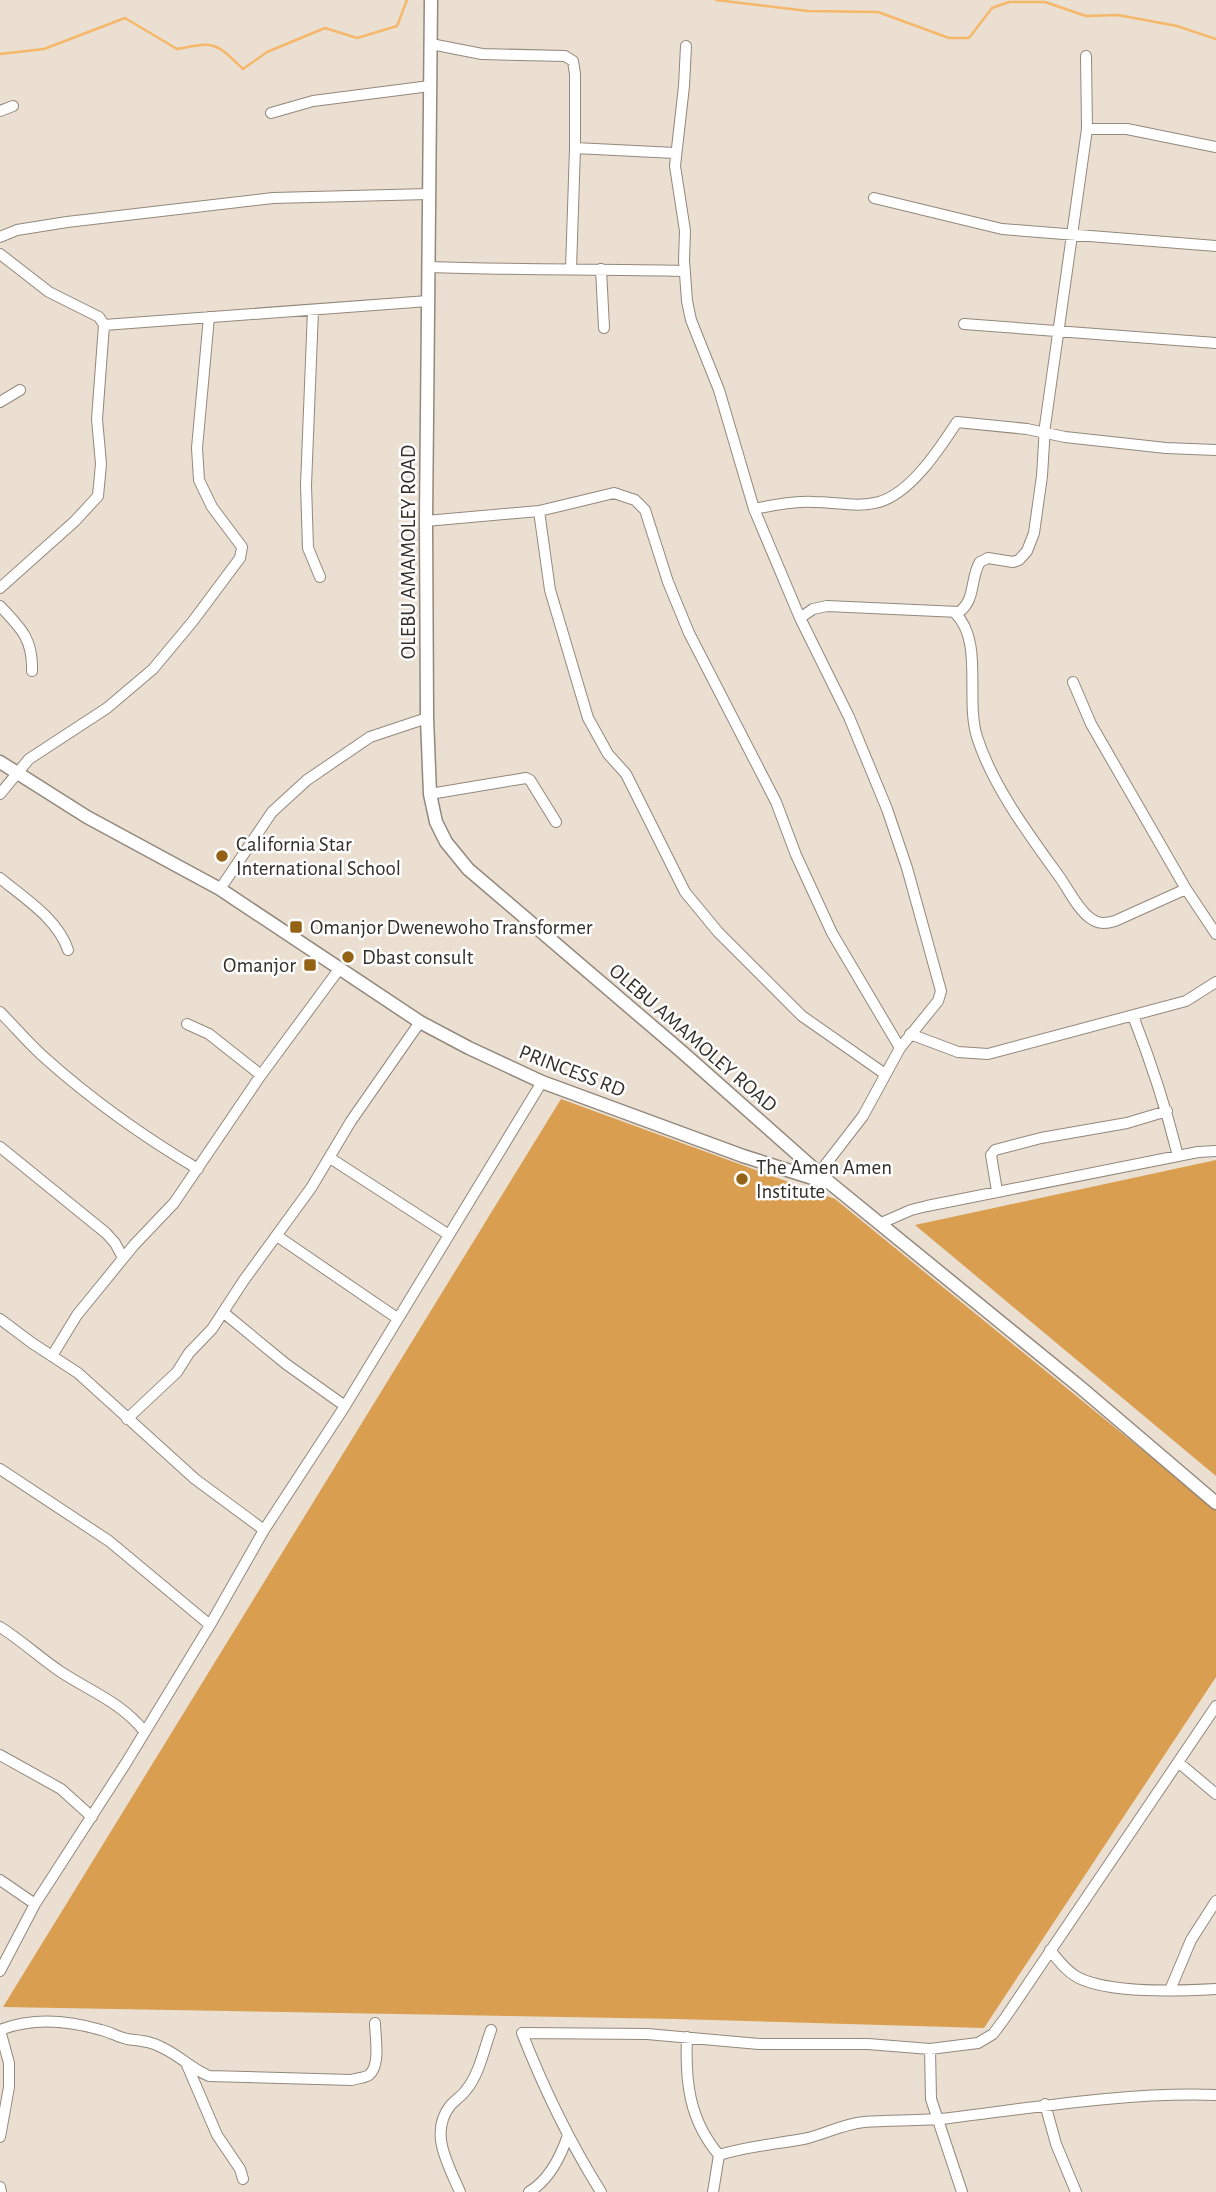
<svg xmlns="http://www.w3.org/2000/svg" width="1216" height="2192" font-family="'Alegreya Sans',sans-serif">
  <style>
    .forest { fill: #da9e50 }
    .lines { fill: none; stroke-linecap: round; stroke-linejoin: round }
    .stream { stroke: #f5b86a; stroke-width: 2.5 }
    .minor-casing { stroke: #93887c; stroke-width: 12 }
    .tertiary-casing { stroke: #93887c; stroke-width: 15 }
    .minor { stroke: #fff; stroke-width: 10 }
    .tertiary { stroke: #fff; stroke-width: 12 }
    .poi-dot { fill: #946214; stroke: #fff; stroke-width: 2.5 }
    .labels { text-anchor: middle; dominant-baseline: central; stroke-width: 5; stroke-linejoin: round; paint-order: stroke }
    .street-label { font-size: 21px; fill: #332f2a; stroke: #fff }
    .poi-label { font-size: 21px; fill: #332f2a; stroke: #fff; text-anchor: start }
  </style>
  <rect width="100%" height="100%" fill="#eadfd1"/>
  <!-- forest -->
  <path class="forest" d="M561,1099L835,1199L1216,1510V1677L984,2028L677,2019L3,2007Z
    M1216,1160V1476L915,1225Z"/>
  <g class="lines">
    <!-- stream -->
    <path class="stream" d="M716,0L808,11L878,12L949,38H969L992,8L1009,2H1045L1086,16L1118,15L1177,26L1216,39
      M0,54L44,49L125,18L177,49C216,41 216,43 243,69L267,52L325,28L357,38L397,26L407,0"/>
    <!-- minor casing -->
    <g class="minor-casing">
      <path id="minor" d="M431,44L482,54L565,56L573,61L575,74V148L571,269
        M686,46L684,86L675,166L685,231L684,260L687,301L691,320L719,390L754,509L800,618L849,717L887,809L907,868L941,991L938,1001L900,1048L863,1116L819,1173
        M0,111L13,106
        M271,113L313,101L430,86
        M1087,129H1127L1216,147
        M575,148L675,153
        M874,198L1002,229L1216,246
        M0,237L17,230L67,222L273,198L429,194
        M0,254L49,292L99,317L104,325L97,419L101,464L98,496L75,521L0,588
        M429,267C514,270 599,269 684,271
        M601,269L604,328
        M313,310L306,485L308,548L320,577
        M964,324L1216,343
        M104,325L428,301
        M0,402L20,390
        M754,509C774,505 793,501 814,502C836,502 857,508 879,502C911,493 940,448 957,422L1027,429L1065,437L1166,448L1216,450
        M539,511L550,590L588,718L608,754L626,774L685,892L718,932L802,1016L885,1074
        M426,521L539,511L614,493L635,500L645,510L668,582L689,633L776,802L796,855L832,933L900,1048
        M0,606C21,628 33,639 32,671
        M955,613C984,641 965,699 977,737C993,787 1030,836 1061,879C1069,891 1078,909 1090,918C1098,924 1105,924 1115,921L1186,889
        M800,618L813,609L827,606L959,612C976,600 970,578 980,562L988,558L1013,562L1019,560L1027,551L1034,533L1042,476L1045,426L1087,129L1086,56
        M1073,682L1091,724L1186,889L1216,934
        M0,794L29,759L107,708L153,669L193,621L240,558L242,547L212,507L199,480L197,448L209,317
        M430,794L526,778L530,780L556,822
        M0,878C24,898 58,919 68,950
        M220,889L272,812L307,780L370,737L427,718
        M0,1012C15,1027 29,1044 45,1058C92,1100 144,1137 198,1169
        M1133,1016C1151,1062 1166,1108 1178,1156
        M187,1024L209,1034L261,1075
        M910,1034L958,1052L988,1054L1186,1001L1216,982
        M0,1147L106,1233L115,1243L123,1258
        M330,1158L449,1235
        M997,1191L991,1155L995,1150L1041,1138L1127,1123L1167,1111
        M879,1224L911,1210L927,1206L1198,1152L1216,1151
        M277,1236L397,1318
        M224,1313L286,1364L345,1406
        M0,1319L32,1343L78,1373L195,1479L264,1530
        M52,1356L77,1315L134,1245L174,1203L261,1075L340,968
        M127,1419L177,1372L189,1353L212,1329L244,1280L311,1188L351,1121L420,1022
        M0,1469L109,1541L210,1625
        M0,1627C21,1640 40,1658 61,1672C90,1691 122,1703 144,1731
        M0,1755L61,1789L92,1817
        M1178,1762L1216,1794
        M0,1880L35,1904
        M1050,1950C1058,1960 1066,1971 1077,1977C1109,1994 1179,1991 1216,1989
        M0,1971L35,1904L126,1763L210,1625L264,1530L345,1406L542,1082
        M1170,1990L1191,1940L1216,1901
        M0,2030C33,2017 67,2020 101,2030C110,2032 118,2037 127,2039C140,2041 151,2041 163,2048C180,2056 192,2069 209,2076L352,2080C357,2078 365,2078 369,2075C381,2065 375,2037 375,2023
        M0,2030L9,2063V2087L0,2137
        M687,2037C685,2081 689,2120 719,2155L713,2192
        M930,2049L931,2099L962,2192
        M187,2065L217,2135L240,2169L243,2179
        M1045,2104L1056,2144L1076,2192
        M719,2155C748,2146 778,2144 808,2138C827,2133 844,2124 864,2122C893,2120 922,2121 950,2118C1038,2107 1127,2092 1216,2095
        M0,2187L1,2192
        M460,2192C448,2164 429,2133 450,2106C455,2100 462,2096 466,2090C479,2075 484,2049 491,2030
        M529,2192C549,2180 561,2156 568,2135
        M601,2192C569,2141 544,2089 522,2033L647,2034L759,2044H868L930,2049L978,2043L993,2034L1005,2018L1216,1706"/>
    </g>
    <!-- tertiary casing -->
    <g class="tertiary-casing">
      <path id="tertiary" d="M431,0L426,521L427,718L430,794L436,822L446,842L468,869L681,1051L830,1183L1080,1387L1216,1503
        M0,762L87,817L220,889L420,1022L469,1048L542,1082L743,1156L825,1182"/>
    </g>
    <!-- minor -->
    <use href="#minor" class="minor"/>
    <!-- tertiary -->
    <use href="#tertiary" class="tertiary"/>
  </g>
  <!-- markers -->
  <g class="poi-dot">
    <circle cx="222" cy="856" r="7"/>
    <rect x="289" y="920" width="14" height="14" rx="3.5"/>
    <circle cx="348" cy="957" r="7"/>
    <rect x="303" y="958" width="14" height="14" rx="3.5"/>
    <circle cx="742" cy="1179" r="7"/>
  </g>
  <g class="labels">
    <!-- street labels -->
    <g class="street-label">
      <text transform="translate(408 552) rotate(-90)">OLEBU AMAMOLEY ROAD</text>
      <text transform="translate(693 1038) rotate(41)">OLEBU AMAMOLEY ROAD</text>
      <text transform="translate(572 1071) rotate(21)">PRINCESS RD</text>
    </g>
    <!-- poi labels -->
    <g class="poi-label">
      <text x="236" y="844">California Star<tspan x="236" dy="24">International School</tspan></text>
      <text x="310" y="927">Omanjor Dwenewoho Transformer</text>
      <text x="362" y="957">Dbast consult</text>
      <text x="296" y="965" text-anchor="end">Omanjor</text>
      <text x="756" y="1167">The Amen Amen<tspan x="756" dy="24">Institute</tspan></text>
    </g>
  </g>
</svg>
